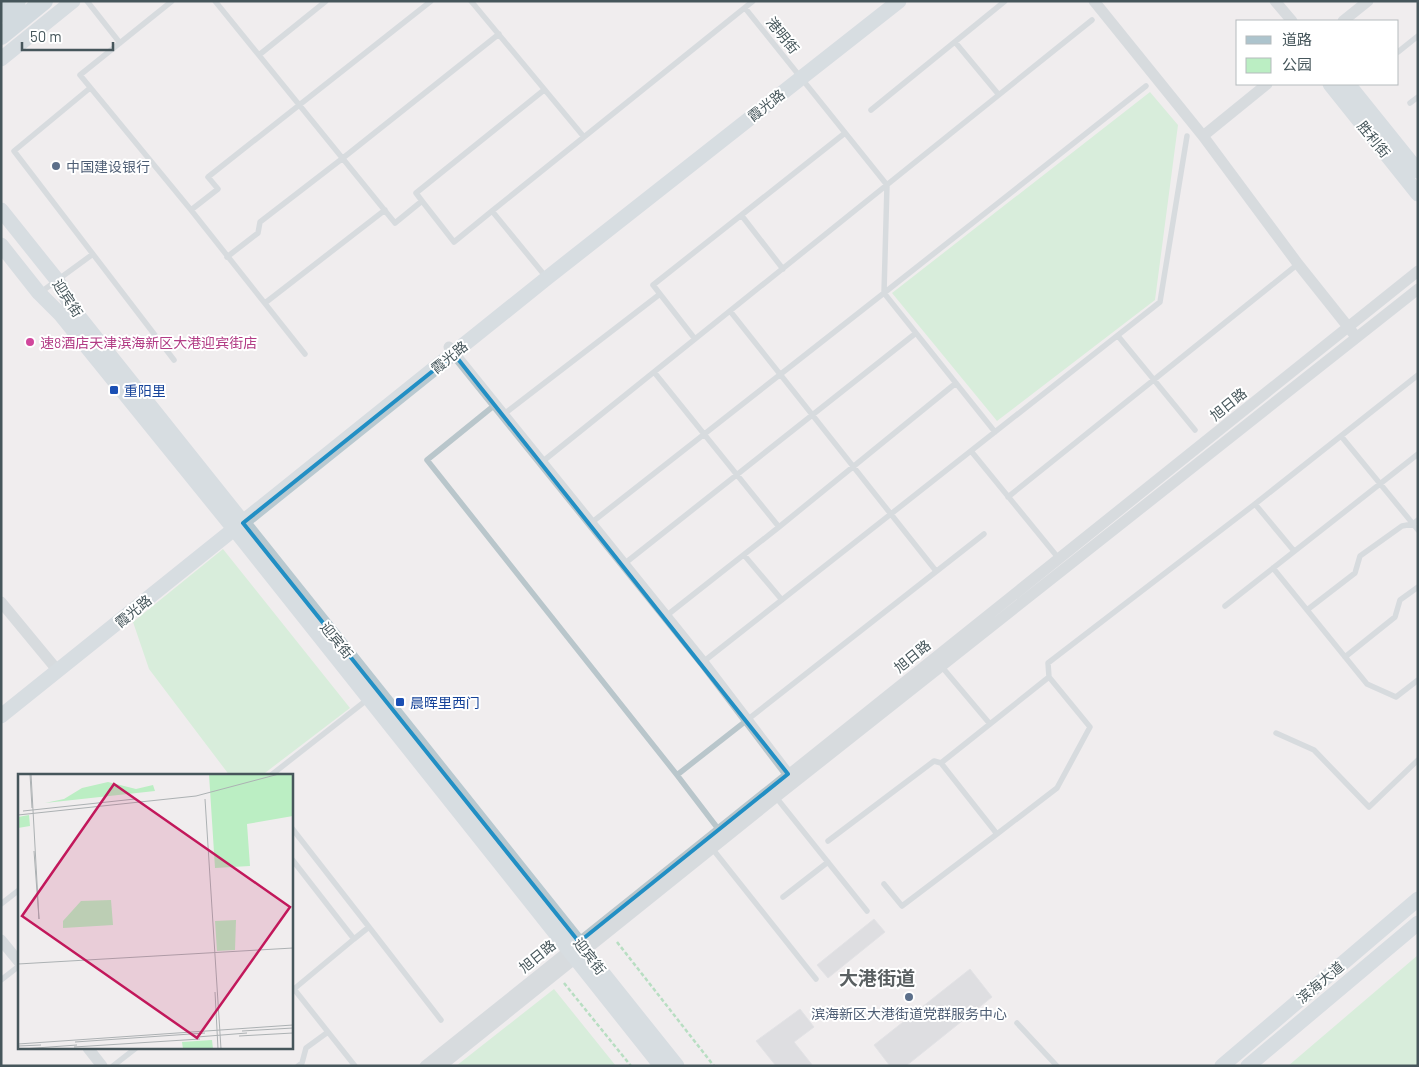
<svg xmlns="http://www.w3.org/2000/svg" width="1419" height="1067" font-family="Barlow,'Noto Sans SC',sans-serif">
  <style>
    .green { fill: #bbeec3 }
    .building { fill: #c7ccd0; stroke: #d1d5d9 }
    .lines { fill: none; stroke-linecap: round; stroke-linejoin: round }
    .path { stroke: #73cc8c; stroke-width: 2.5; stroke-dasharray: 4 2.5; stroke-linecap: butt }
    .lane { stroke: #b9c6cb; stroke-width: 5.5 }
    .street { stroke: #b9c6cb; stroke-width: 11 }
    .secondary { stroke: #b9c9d0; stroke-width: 15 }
    .primary { stroke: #adc4cd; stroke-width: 18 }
    .marked { fill: none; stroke: #228fc4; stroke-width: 4; stroke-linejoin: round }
    .service-dot { fill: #5c6f8a; stroke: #fff; stroke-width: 2 }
    .hotel-dot { fill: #d1479c; stroke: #fff; stroke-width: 2 }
    .transit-dot { fill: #1a4fb4; stroke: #fff; stroke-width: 2 }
    .labels { text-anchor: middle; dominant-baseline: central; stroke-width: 4; stroke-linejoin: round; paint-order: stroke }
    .street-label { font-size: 14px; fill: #46565b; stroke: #fff }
    .service-label { font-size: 14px; fill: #4e5e75; stroke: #fff; text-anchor: start }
    .hotel-label { font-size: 14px; fill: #b23c85; stroke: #fff; text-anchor: start }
    .transit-label { font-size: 14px; fill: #164399; stroke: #fff; text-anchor: start }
    .district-label { font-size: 19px; font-weight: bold; fill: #5a6062; stroke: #fff }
    .inset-road { fill: none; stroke: #acb1b3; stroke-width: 1 }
    .view { fill: #c2185b; fill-opacity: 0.15; stroke: #c2185b; stroke-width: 2.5 }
    .inset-edge { fill: none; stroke: #46565b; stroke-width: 2.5 }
  </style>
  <rect width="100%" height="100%" fill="#f0edee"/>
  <!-- green -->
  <path class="green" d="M1150,92L1178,125L1155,300L997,421L892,293Z
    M223,549L350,708L261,776H230L149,669L133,622Z
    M1418,955V1066H1288Z
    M554,989L616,1066H456Z"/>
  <!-- building -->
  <path class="building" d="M874,919L885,932L828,978L817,965Z
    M970,969L992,997L906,1066H890L874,1045Z
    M800,1009L814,1027L794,1042L813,1066H776L756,1041Z"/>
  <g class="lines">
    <!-- path -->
    <path class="path" d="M617,942L714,1066
      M564,983L631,1066"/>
    <!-- lane -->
    <path class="lane" d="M87,1L120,43
      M172,1L80,75L191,210L305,354
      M215,1L395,223L422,201L454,242L492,211
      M471,1L584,137
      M955,42L999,95
      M1398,52L1418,36
      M259,55L326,1
      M90,88L14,151L174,360
      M1410,103L1418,97
      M871,110L1005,1
      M422,201L416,193L544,90
      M191,210L218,189L208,177L431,1
      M742,216L783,269
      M227,257L258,233L260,222L343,158L499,34
      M546,277L492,211L753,1
      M41,292L93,254
      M265,303L385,210
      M730,311L936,571
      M1118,336L1195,430
      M695,339L653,285L845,133
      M654,372L779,527
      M496,404L427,460L677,775L719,830
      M504,414L660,294
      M995,432L884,293L1146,86
      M1341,436L1418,530
      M971,451L1060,560
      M542,462L1092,20
      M1008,497L1298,264
      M591,523L884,293L887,185L745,8
      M1294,551L1255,504L1418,375
      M744,555L782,600
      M624,564L916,333
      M1273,568L1367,684L1396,697L1418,680
      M1225,606L1418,454
      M1307,610L1355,573L1360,556L1402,526L1413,524L1418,520
      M666,616L779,527L956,383
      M1345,657L1395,617L1400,600L1418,587
      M703,662L1160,302L1187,136
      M942,667L990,724L941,763L997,834L1057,788L1090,727L1049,677L990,724
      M1049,677L1048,663L1255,504
      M1276,733L1314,750L1369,807L1418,760
      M677,775L984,534
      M270,776L368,699
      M775,796L867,911
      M291,827L369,927L354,939L291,858
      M828,841L934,761L941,763
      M711,847L816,979
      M884,884L902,906L997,834
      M783,897L828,862
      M1,904L19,890
      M369,927L441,1020
      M1,980L19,966
      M294,989L354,939
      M291,991L294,989L355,1066
      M1017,1023L1057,1066
      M113,1066L136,1048
      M298,1066L302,1063L306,1048L328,1032"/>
    <!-- street -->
    <path class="street" d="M1094,1L1203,136L1298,264L1353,333
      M1275,1L1292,21
      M1343,21L1368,1
      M1203,136L1267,84
      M449,347L703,662L792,779
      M1,602L58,671
      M1,940L19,962
      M88,1048L102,1066
      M425,1066L1418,271
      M441,1066L776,797L1418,289"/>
    <!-- secondary -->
    <path class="secondary" d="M1,59L73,1
      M1330,84L1418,194
      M1348,84L1418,171
      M1,210L57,280L72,308L677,1066
      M1,245L39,293L61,315L235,530L661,1066
      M1,716L547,278L899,1
      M1222,1066L1418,899
      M1248,1066L1418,923"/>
    <!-- primary -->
    <path class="primary" d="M1,14L17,1
      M1,36L44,1"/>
  </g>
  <!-- marked area -->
  <path d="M0 0H1419V1067H0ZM454,354L788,774L579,942L243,523Z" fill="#f0edee" fill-opacity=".55" fill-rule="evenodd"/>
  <path class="marked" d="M454,354L788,774L579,942L243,523Z"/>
  <!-- markers -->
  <g class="service-dot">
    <circle cx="56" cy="166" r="5"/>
    <circle cx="909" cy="997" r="5"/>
  </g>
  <circle class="hotel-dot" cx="30" cy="342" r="5"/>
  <g class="transit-dot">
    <rect x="109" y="385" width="10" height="10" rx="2.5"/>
    <rect x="395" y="697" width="10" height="10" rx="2.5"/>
  </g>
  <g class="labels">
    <!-- street labels -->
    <g class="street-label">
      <text transform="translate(783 35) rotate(51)">港明街</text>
      <text transform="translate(766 105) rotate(-38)">霞光路</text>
      <text transform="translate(1374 139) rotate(51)">胜利街</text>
      <text transform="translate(68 298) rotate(57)">迎宾街</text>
      <text transform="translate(449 357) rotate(-39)">霞光路</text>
      <text transform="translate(1228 404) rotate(-39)">旭日路</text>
      <text transform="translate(133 611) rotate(-39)">霞光路</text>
      <text transform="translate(337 640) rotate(51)">迎宾街</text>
      <text transform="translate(912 656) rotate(-39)">旭日路</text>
      <text transform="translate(537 956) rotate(-39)">旭日路</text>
      <text transform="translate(590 956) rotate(52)">迎宾街</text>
      <text transform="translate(1320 982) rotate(-40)">滨海大道</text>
    </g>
    <!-- service labels -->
    <g class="service-label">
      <text x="66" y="166">中国建设银行</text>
      <text x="909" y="1013" text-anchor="middle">滨海新区大港街道党群服务中心</text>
    </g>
    <!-- hotel labels -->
    <g class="hotel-label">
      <text x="40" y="342">速8酒店天津滨海新区大港迎宾街店</text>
    </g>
    <!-- transit labels -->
    <g class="transit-label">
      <text x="124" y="390">重阳里</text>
      <text x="410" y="702">晨晖里西门</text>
    </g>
    <!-- district labels -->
    <g class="district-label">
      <text x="877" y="977">大港街道</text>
    </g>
  </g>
  <!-- overview -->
  <g transform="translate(18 774)">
    <rect width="275" height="275" fill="#f0edee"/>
    <path d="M191,0H275V42L229,50L232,92L197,94ZM90,8L118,15L135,11L137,17L27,29L46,25L64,14ZM11,41L12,52L0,54V43ZM93,126L95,151L45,154V147L63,127ZM218,146L217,176L199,177L197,147ZM194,266L195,275H165L164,268Z" fill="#bbeec3"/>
    <path class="inset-road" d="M12,0L14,34M13,0L21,145M187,25L203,275M5,37L117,25M0,41L178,22L261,0M16,77L21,145M0,190L275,174M197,218L200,275M224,257L275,254M221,262L275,259M179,263L229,259M57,268L187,259M0,270L275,251M0,272L23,271M56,273L182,265M4,275L59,271"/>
    <path class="view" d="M96,10L272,133L179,264L4,142Z"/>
    <rect width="275" height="275" class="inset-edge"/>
  </g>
  <!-- border -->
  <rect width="1419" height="1067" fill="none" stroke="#46565b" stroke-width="5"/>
  <!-- legend -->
  <rect x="1236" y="20" width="162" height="65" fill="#ffffff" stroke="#b5bbbd"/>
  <rect x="1246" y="36" width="25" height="8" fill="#adc4cd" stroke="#b5bbbd"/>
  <text x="1282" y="45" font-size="15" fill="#46565b">道路</text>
  <rect x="1246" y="58" width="25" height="15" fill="#bbeec3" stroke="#b5bbbd"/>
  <text x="1282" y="70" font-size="15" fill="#46565b">公园</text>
  <!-- scale -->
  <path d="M22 42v8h91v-8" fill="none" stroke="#46565b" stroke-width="2.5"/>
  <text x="30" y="42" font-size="15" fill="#46565b" stroke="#ffffff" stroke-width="4" paint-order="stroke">50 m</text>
</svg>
